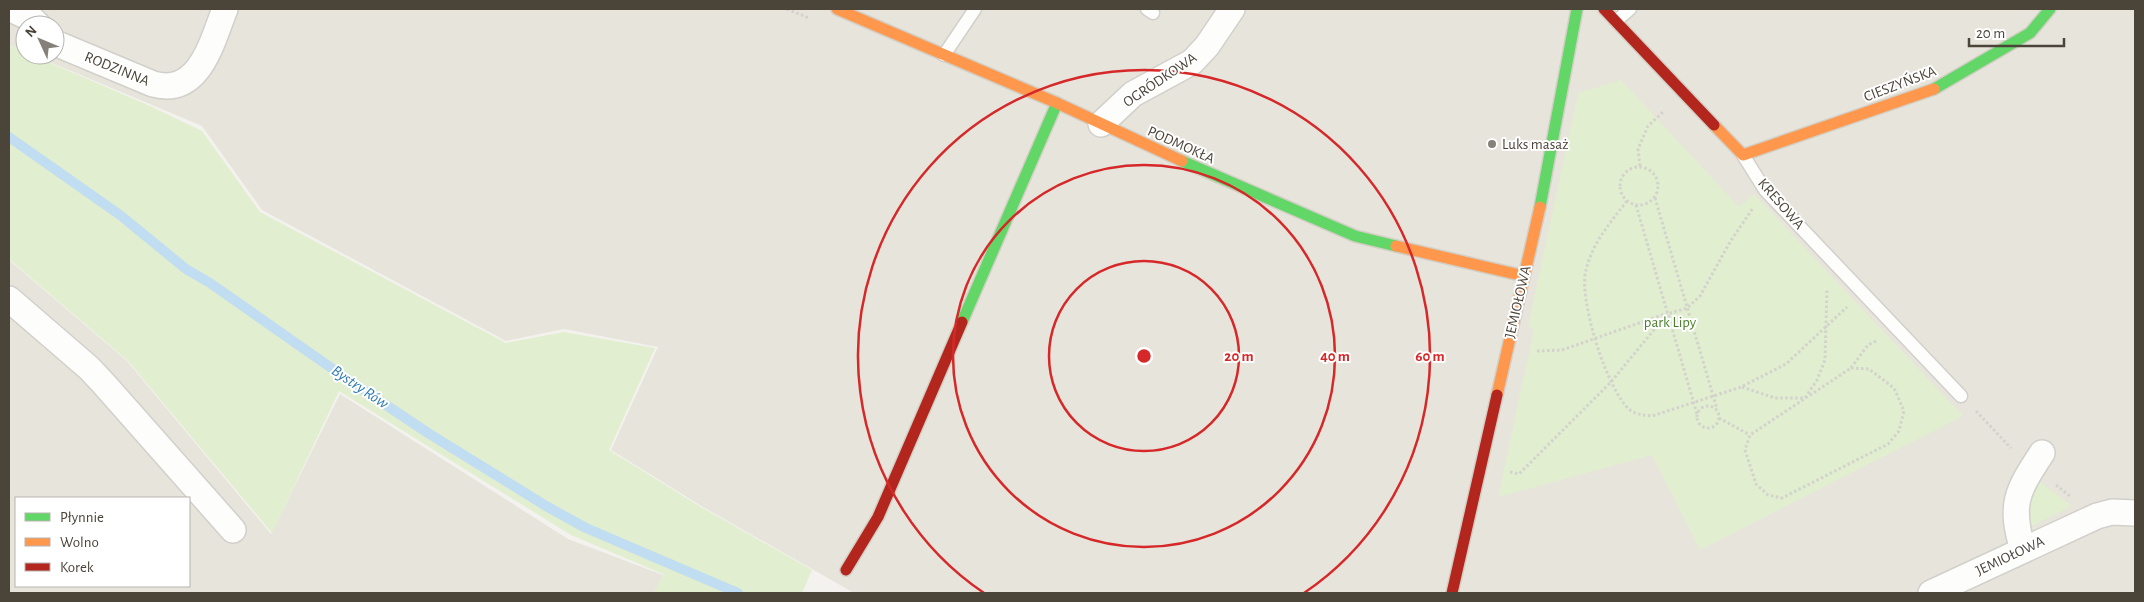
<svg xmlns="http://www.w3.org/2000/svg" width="2144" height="602" font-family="'Alegreya Sans',sans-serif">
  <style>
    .residential { fill: #e7e4dc; fill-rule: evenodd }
    .green { fill: #e1eecf }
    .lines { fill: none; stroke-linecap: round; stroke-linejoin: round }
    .stream { stroke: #c0ddf1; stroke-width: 10 }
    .lane-casing { stroke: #d2d0cb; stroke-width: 15 }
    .street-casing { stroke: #d2d0cb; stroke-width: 28 }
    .fast-casing { stroke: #d3cfc5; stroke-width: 14 }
    .slow-casing { stroke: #d3cfc5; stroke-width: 14 }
    .jam-casing { stroke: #d3cfc5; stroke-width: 14 }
    .path { stroke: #d3d2cc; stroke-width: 3; stroke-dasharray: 2.5 2.5; stroke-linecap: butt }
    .lane { stroke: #fdfdfc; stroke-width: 12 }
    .street { stroke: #fdfdfc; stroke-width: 25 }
    .fast { stroke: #63d668; stroke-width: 11 }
    .slow { stroke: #ff974d; stroke-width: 11 }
    .jam { stroke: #b3261e; stroke-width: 11 }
    .ring { fill: none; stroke: #d62828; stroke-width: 2.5 }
    .poi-dot { fill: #868178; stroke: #fff; stroke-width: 2 }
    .labels { text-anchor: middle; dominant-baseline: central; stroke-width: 4; stroke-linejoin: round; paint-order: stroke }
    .street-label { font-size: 15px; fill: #4b4439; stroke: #fff }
    .poi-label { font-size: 15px; fill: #4b4439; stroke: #fff; text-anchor: start }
    .park-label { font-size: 15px; fill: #4a7f2a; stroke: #fff }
    .water-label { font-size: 16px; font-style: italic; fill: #2e7ab2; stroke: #fff }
    .centre { fill: #d62828; stroke: #fff; stroke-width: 2.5 }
    .ring-label { font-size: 15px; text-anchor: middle; font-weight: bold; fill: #d62828; stroke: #fff; stroke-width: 4; stroke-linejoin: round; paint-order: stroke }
  </style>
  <rect width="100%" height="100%" fill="#f4f2ee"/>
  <!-- residential -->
  <path class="residential" d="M9,9H2135V593H854L703,507L611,450L658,347L564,329L506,341L262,210L202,126L33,55H55V25H25V52L9,45Z
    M9,260L127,361L271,534L340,394L568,539L663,575L654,593H9ZM16,498H189V586H16Z"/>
  <!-- green -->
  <path class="green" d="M9,45L25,52V55H32L150,106L202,131L260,212L506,343L564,332L655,348L609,450L701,507L812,570L802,593H654L663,574L571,535L339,391L272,533L128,361L9,259Z
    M1621,80L1739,207L1754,194L1963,416L1700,550L1652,455L1498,497L1534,329L1528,327L1578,93Z
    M2039,481L2072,506L2026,529L2024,507Z"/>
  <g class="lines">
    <!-- stream -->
    <path class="stream" d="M9,137L120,215L186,269L210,283L350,381L428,433L546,506L586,528L738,593"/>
    <!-- lane casing -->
    <g class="lane-casing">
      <path id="lane" d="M1147,9L1153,13
        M1616,21L1630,9
        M944,55L975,9
        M1743,155L1765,190L1961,396"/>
    </g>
    <!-- street casing -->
    <g class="street-casing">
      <path id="street" d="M11,9L32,19L38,25
        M55,43L153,84C200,97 212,41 225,9
        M1101,124L1133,94L1192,62L1207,46L1232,9
        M9,299L89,368L104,384L233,530
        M2023,550C2009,504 2017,491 2042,453
        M1931,593L2097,516L2112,512L2135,513"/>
    </g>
    <!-- fast casing -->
    <g class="fast-casing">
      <path id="fast" d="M1934,89L2030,33L2050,9
        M1182,161L1355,236L1396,246
        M1540,207L1577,9
        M962,322L1057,103"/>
    </g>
    <!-- slow casing -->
    <g class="slow-casing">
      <path id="slow" d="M837,9L1057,103L1182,161
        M1714,125L1743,155L1934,89
        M1396,246L1524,276
        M1497,395L1540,207"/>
    </g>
    <!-- jam casing -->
    <g class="jam-casing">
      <path id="jam" d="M1604,9L1714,125
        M846,570L878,517L962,322
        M1452,593L1497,395"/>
    </g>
    <!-- path -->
    <path class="path" d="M787,9L809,18
      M1640,166L1638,149L1648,126L1663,112
      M1620 186a19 19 0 1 1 38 0a19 19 0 1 1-38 0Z
      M1655,198L1717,409
      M1627,201C1610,223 1593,242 1586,270C1578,298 1607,391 1630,410C1637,415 1644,415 1652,416L1741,387L1786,364L1847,307
      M1636,205L1697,414
      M1537,351L1562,350L1665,314
      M1851,368L1869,369L1894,388L1904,411L1899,431L1888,444L1782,498L1768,495L1756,484L1745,450L1750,435Z
      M1851,368L1868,345L1878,340
      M1742,387L1775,398H1805L1817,380L1825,360L1827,289
      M1697 417a11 11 0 1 1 22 0a11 11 0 1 1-22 0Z
      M1976,411L2011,448
      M1719,418L1750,435
      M1510,472L1519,474L1611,382L1667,314L1687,308L1700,296L1730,242L1753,208
      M2056,485L2071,497"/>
    <!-- lane -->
    <use href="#lane" class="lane"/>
    <!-- street -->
    <use href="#street" class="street"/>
    <!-- fast -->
    <use href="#fast" class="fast"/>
    <!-- slow -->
    <use href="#slow" class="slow"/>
    <!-- jam -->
    <use href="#jam" class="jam"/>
  </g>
  <!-- distance rings -->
  <g class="ring">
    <circle cx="1144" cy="356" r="95"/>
    <circle cx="1144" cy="356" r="191"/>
    <path d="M984 593A286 286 0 1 1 1304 593"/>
  </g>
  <!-- markers -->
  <circle class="poi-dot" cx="1492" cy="144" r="5"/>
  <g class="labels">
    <!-- street labels -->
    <g class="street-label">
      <text transform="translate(117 69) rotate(22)">RODZINNA</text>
      <text transform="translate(1160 80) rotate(-34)">OGRÓDKOWA</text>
      <text transform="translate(1900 84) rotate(-21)">CIESZYŃSKA</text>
      <text transform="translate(1181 145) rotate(24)">PODMOKŁA</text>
      <text transform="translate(1781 204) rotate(49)">KRESOWA</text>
      <text transform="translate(1518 302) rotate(-77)">JEMIOŁOWA</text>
      <text transform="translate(2010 556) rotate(-25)">JEMIOŁOWA</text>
    </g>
    <!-- poi labels -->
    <g class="poi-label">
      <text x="1502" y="144">Luks masaż</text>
    </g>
    <!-- park labels -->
    <g class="park-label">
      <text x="1670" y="322">park Lipy</text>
    </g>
    <!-- water labels -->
    <g class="water-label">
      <text transform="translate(360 387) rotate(34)">Bystry Rów</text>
    </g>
  </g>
  <circle cx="1144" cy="356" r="8" class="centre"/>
  <g class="ring-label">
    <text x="1239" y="361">20 m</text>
    <text x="1335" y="361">40 m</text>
    <text x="1430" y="361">60 m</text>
  </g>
  <!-- border -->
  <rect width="2144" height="602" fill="none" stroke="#4b4439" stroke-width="20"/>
  <!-- legend -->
  <rect x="15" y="497" width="175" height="90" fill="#ffffff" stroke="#b7b4b0"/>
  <rect x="25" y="513" width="25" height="8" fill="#63d668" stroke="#b7b4b0"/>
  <text x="60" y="522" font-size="15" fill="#4b4439">Płynnie</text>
  <rect x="25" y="538" width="25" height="8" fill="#ff974d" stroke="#b7b4b0"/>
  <text x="60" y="547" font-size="15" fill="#4b4439">Wolno</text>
  <rect x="25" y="563" width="25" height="8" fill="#b3261e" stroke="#b7b4b0"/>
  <text x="60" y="572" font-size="15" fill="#4b4439">Korek</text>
  <!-- north arrow -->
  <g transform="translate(40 40) rotate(314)"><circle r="24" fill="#ffffff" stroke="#b7b4b0"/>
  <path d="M0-4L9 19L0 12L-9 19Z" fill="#868178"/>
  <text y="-8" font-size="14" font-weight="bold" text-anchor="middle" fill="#4b4439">N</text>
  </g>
  <!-- scale -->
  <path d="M1969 38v8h95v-8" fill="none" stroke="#4b4439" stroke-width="2.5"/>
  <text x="1976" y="38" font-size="15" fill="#4b4439" stroke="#ffffff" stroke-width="4" paint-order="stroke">20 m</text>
</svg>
